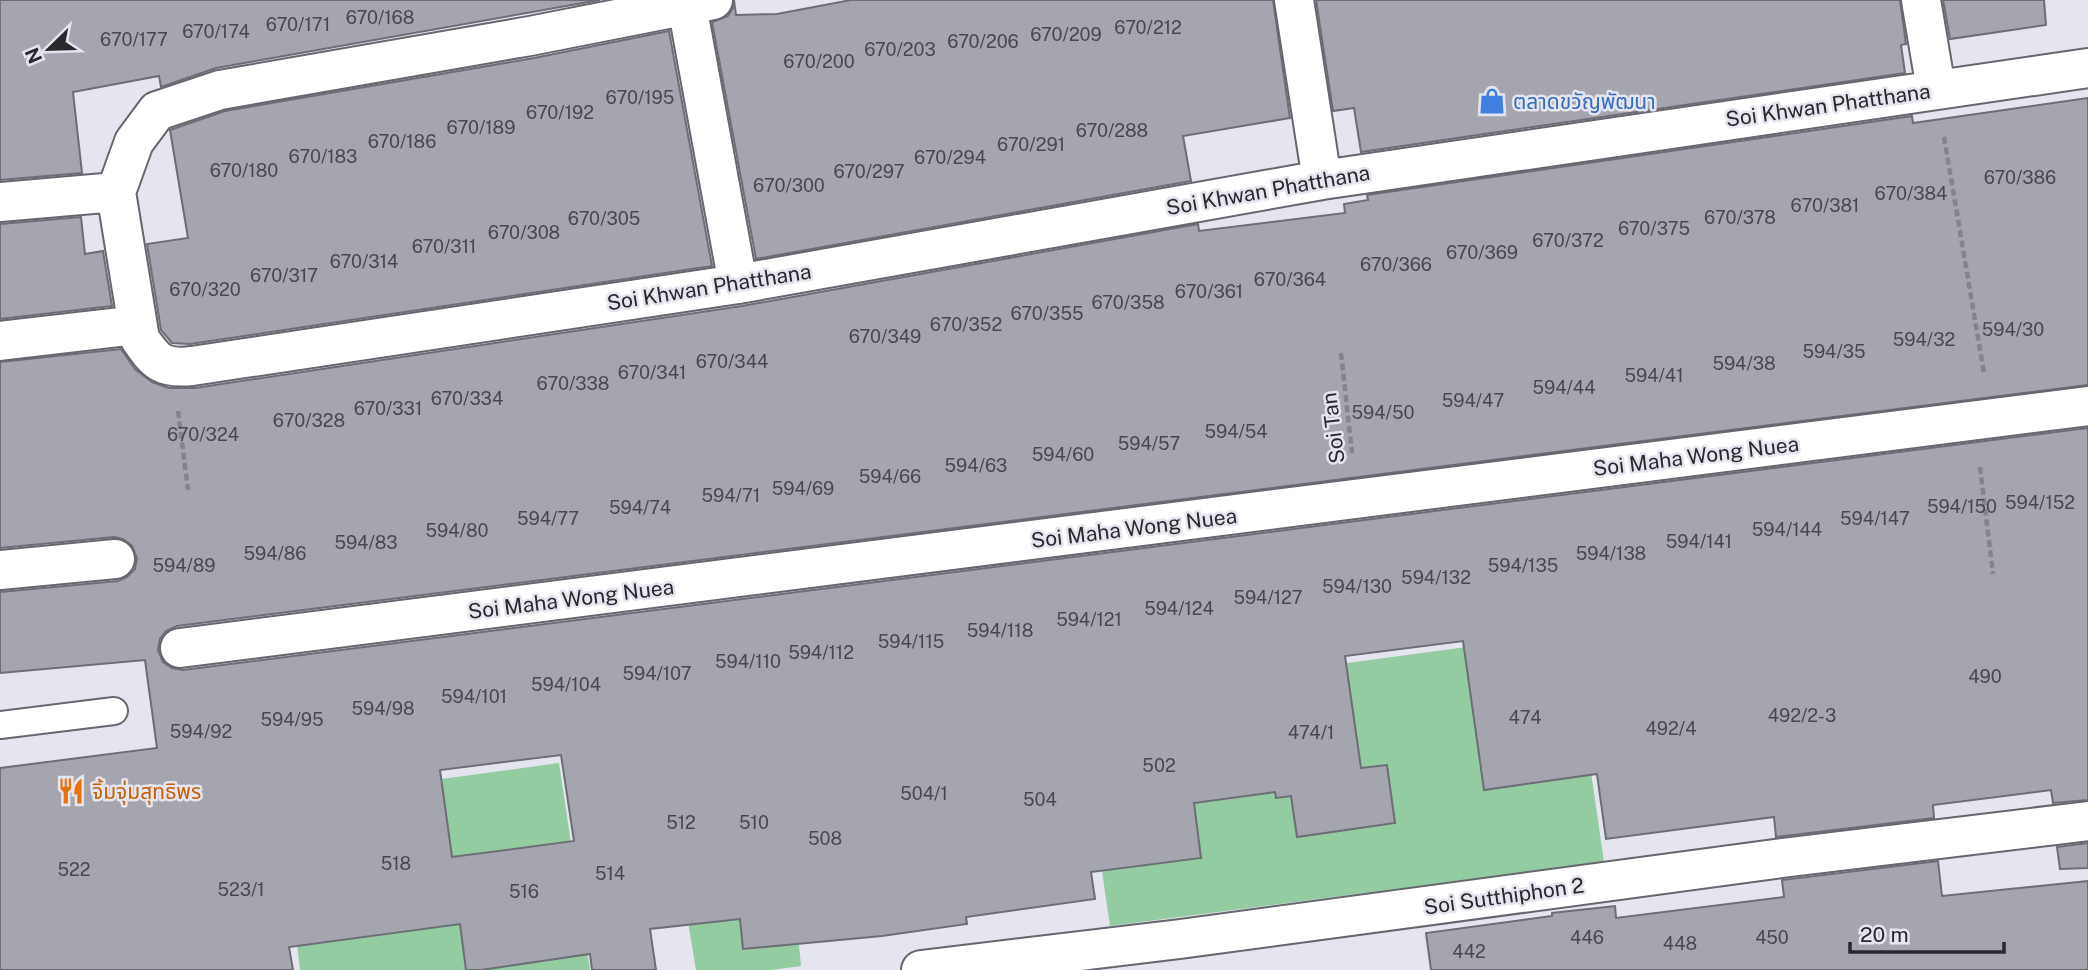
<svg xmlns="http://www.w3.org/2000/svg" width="2088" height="970" font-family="'Public Sans','Noto Sans Thai',sans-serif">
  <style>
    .green { fill: #94cca2 }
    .building { fill: #a4a5ae; stroke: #6c6d75; stroke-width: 2; fill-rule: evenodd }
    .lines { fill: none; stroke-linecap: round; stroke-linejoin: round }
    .service-casing { stroke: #65666e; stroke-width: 30 }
    .minor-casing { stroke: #65666e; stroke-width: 42 }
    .path { stroke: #84848b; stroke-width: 4.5; stroke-dasharray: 7 3.5; stroke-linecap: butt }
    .service { stroke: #fff; stroke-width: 26 }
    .minor { stroke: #fff; stroke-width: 38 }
    .labels { text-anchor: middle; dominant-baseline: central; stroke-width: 5; stroke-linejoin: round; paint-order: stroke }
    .number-label { font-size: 18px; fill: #48484c }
    .shop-label { font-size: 21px; fill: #366cbe; stroke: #e5e5ef; text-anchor: start }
    .street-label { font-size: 21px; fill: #29292c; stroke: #e5e5ef }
    .food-label { font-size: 21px; fill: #c56008; stroke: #e5e5ef; text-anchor: start }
  </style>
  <rect width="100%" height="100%" fill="#e5e5ef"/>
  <!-- green -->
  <path class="green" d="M1474,646L1589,758L1604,862L1110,926L1094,817L1346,712L1347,663Z
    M559,763L590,970H300L286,852L434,780Z
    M681,879L793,882L801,966L771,970H696Z"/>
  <!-- building -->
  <path class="building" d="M0,0H600L216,68L161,87L159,76L73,92L82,173L0,180Z
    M734,0L736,15L777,14L851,0H1273L1290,118L1183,136L1191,181L756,259L712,22L728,16L733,8Z
    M1316,0H1900L1906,44L1901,45L1905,73L1361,152L1354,108L1333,111Z
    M1943,0H2044L2046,25L1950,39Z
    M669,31L712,266L190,344L172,343L161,330L147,244L188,238L170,130L225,111L534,58Z
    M2088,98V385L177,626L166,631L160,639L158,650L163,662L172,668L183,670L2088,428V800L2053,803L2051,790L1933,805L1934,818L1776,837L1774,817L1606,839L1597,774L1484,790L1463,641L1345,656L1361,768L1387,765L1395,823L1297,837L1291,796L1276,798L1275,792L1194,803L1201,858L1091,872L1095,899L966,917L967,924L882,936L743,949L740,919L650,929L656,970H592L590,954L481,970H466L460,924L289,947L293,970H0V768L157,748L145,660L0,673V592L118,581L127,577L135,569L137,558L132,546L123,539L114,537L0,548V362L121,349L135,369L152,382L169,388H195L742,306L1198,224L1199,231L1345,213L1344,204L1368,200L1367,195L1912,116L1913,123ZM561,755L574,841L452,857L440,770Z
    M81,217L85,254L103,251L112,306L0,319V224Z
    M2088,843V868L2060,869L2057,847Z
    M1938,861L1942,896L2088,881V970H1431L1426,933L1552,916V913L1615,906L1616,918L1784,897L1782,880Z"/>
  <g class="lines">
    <!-- service casing -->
    <g class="service-casing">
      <path id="service" d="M0,725L114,711"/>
    </g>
    <!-- minor casing -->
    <g class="minor-casing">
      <path id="minor" d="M686,0L738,284
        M713,0L530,36L220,90L157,111L134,142L116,192L140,339C156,362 162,369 192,366L738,284L1322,180L2088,68
        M1294,0L1322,180
        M1921,0L1936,89
        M0,202L116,192
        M0,341L137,325
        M0,570L115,559
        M180,648L2088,406
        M921,970L1180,939L1782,858L2088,821"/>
    </g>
    <!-- path -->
    <path class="path" d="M1944,137L1984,373
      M1341,353L1352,453
      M178,411L188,490
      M1980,467L1993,574"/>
    <!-- service -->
    <use href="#service" class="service"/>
    <!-- minor -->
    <use href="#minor" class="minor"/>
  </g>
  <!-- icons -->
  <defs>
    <g id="shop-bare" transform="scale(2.1)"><path d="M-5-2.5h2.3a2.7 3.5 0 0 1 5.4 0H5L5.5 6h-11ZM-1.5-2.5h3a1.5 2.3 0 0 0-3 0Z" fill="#3f7fe0" stroke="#e5e5ef" stroke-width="2.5" paint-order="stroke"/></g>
    <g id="restaurant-bare" transform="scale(2.1)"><path d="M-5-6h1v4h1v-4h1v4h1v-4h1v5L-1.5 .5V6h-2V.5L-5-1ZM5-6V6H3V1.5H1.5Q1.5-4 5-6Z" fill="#e8710a" stroke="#e5e5ef" stroke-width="2.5" paint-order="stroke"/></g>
  </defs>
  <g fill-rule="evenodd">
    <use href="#shop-bare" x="1492" y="101"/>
    <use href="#restaurant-bare" x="71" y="791"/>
  </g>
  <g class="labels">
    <!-- number labels -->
    <g class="number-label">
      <text x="380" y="17">670/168</text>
      <text x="298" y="24">670/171</text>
      <text x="1148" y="27">670/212</text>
      <text x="216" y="31">670/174</text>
      <text x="1066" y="34">670/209</text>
      <text x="134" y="39">670/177</text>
      <text x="983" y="41">670/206</text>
      <text x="900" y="49">670/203</text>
      <text x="819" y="61">670/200</text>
      <text x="640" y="97">670/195</text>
      <text x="560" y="112">670/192</text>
      <text x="481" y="127">670/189</text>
      <text x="1112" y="130">670/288</text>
      <text x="402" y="141">670/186</text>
      <text x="1031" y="144">670/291</text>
      <text x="323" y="156">670/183</text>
      <text x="950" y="157">670/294</text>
      <text x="244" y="170">670/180</text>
      <text x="869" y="171">670/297</text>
      <text x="2020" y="177">670/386</text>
      <text x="789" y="185">670/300</text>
      <text x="1911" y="193">670/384</text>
      <text x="1825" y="205">670/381</text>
      <text x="1740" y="217">670/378</text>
      <text x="604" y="218">670/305</text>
      <text x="1654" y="228">670/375</text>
      <text x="524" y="232">670/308</text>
      <text x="1568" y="240">670/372</text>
      <text x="444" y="246">670/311</text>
      <text x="1482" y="252">670/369</text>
      <text x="364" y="261">670/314</text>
      <text x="1396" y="264">670/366</text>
      <text x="284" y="275">670/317</text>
      <text x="1290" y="279">670/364</text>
      <text x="205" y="289">670/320</text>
      <text x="1209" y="291">670/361</text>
      <text x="1128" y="302">670/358</text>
      <text x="1047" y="313">670/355</text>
      <text x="966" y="324">670/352</text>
      <text x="2013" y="329">594/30</text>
      <text x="885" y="336">670/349</text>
      <text x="1924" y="339">594/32</text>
      <text x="1834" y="351">594/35</text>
      <text x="732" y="361">670/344</text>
      <text x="1744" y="363">594/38</text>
      <text x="652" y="372">670/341</text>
      <text x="1654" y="375">594/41</text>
      <text x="573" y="383">670/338</text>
      <text x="1564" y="387">594/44</text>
      <text x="467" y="398">670/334</text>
      <text x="1473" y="400">594/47</text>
      <text x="388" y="408">670/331</text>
      <text x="1383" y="412">594/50</text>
      <text x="309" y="420">670/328</text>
      <text x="1236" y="431">594/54</text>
      <text x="203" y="434">670/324</text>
      <text x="1149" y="443">594/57</text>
      <text x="1063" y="454">594/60</text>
      <text x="976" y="465">594/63</text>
      <text x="890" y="476">594/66</text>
      <text x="803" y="488">594/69</text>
      <text x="731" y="495">594/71</text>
      <text x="2040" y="502">594/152</text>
      <text x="1962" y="506">594/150</text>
      <text x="640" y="507">594/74</text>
      <text x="548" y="518">594/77</text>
      <text x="1875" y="518">594/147</text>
      <text x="1787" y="529">594/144</text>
      <text x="457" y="530">594/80</text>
      <text x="1699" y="541">594/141</text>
      <text x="366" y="542">594/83</text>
      <text x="275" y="553">594/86</text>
      <text x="1611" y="553">594/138</text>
      <text x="184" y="565">594/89</text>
      <text x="1523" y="565">594/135</text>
      <text x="1436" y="577">594/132</text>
      <text x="1357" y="586">594/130</text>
      <text x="1268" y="597">594/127</text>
      <text x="1179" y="608">594/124</text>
      <text x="1089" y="619">594/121</text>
      <text x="1000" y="630">594/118</text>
      <text x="911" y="641">594/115</text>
      <text x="821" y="652">594/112</text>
      <text x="748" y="661">594/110</text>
      <text x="657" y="673">594/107</text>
      <text x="1985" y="676">490</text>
      <text x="566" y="684">594/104</text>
      <text x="474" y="696">594/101</text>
      <text x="383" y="708">594/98</text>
      <text x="1802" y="715">492/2-3</text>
      <text x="1525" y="717">474</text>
      <text x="292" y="719">594/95</text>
      <text x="1671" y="728">492/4</text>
      <text x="201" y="731">594/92</text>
      <text x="1311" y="732">474/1</text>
      <text x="1159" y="765">502</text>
      <text x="924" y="793">504/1</text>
      <text x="1040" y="799">504</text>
      <text x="681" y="822">512</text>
      <text x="754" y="822">510</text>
      <text x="825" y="838">508</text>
      <text x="396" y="863">518</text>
      <text x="74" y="869">522</text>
      <text x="610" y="873">514</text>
      <text x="241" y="889">523/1</text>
      <text x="524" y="891">516</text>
      <text x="1587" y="937">446</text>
      <text x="1772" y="937">450</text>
      <text x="1680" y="943">448</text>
      <text x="1469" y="951">442</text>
    </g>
    <!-- shop labels -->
    <g class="shop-label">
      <text x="1513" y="101">ตลาดขวัญพัฒนา</text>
    </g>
    <!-- street labels -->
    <g class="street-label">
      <text transform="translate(1828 105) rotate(-8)">Soi Khwan Phatthana</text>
      <text transform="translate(1268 190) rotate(-10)">Soi Khwan Phatthana</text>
      <text transform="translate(709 287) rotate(-9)">Soi Khwan Phatthana</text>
      <text transform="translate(1333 428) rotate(-97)">Soi Tan</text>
      <text transform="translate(1696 456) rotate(-7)">Soi Maha Wong Nuea</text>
      <text transform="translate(1134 528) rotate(-7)">Soi Maha Wong Nuea</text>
      <text transform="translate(571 599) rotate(-7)">Soi Maha Wong Nuea</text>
      <text transform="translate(1504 896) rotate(-8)">Soi Sutthiphon 2</text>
    </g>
    <!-- food labels -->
    <g class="food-label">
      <text x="92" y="791">จิ้มจุ่มสุทธิพร</text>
    </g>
  </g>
  <!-- north arrow -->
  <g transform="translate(49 49) rotate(247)" stroke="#e5e5ef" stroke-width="5" paint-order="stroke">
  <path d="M0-5L12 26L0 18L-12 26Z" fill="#29292c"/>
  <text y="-10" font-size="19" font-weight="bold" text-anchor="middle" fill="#29292c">N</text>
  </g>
  <!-- scale -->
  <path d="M1850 942v10h154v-10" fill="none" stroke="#29292c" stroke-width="3.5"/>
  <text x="1860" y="942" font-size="21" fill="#29292c" stroke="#e5e5ef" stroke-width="5" paint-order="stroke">20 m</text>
</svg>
